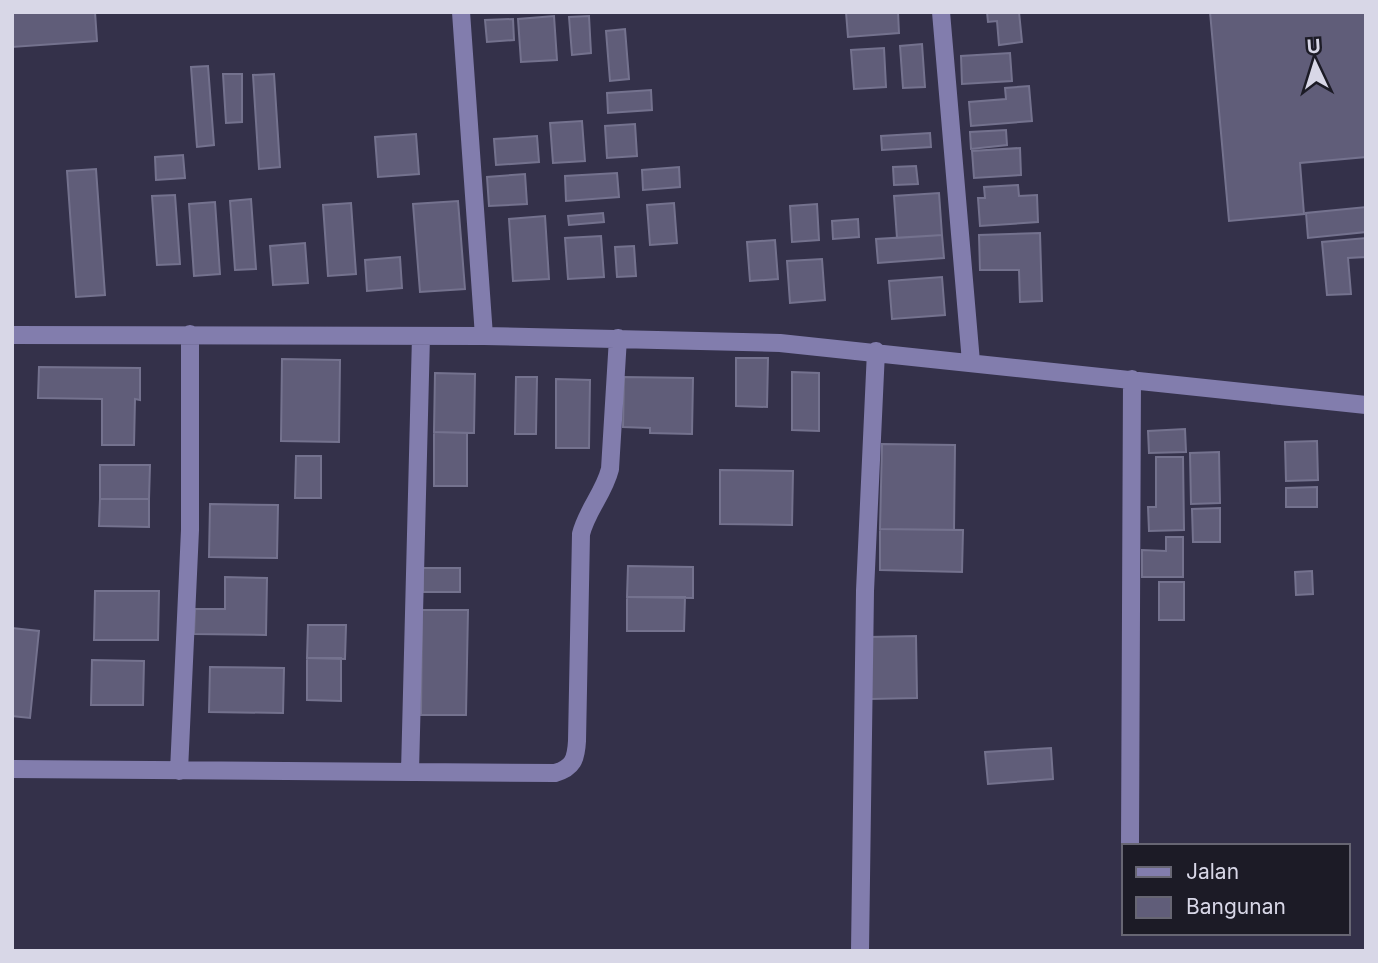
<svg xmlns="http://www.w3.org/2000/svg" width="1378" height="963" font-family="Inter,sans-serif">
  <style>
    .building { fill: #605d79; stroke: #74728e; stroke-width: 2 }
    .lines { fill: none; stroke-linecap: round; stroke-linejoin: round }
    .minor { stroke: #827dad; stroke-width: 18 }
  </style>
  <rect width="100%" height="100%" fill="#34314a"/>
  <!-- building -->
  <path class="building" d="M12,12H95L97,41L12,47Z
    M846,12H898L899,33L848,37Z
    M987,12H1019L1022,42L999,45L997,21L988,22Z
    M1210,12H1366V157L1300,163L1304,214L1229,221Z
    M554,16L557,60L521,62L518,19Z
    M589,16L591,53L572,55L569,17Z
    M513,19L514,40L487,42L485,20Z
    M625,29L629,79L610,81L606,31Z
    M922,44L925,87L903,88L900,46Z
    M884,48L886,87L854,89L851,50Z
    M1010,53L1012,81L962,84L961,56Z
    M208,66L214,145L197,147L191,67Z
    M223,74H242V122L226,123Z
    M274,74L280,167L259,169L253,75Z
    M1029,86L1032,121L971,126L969,102L1006,99L1005,88Z
    M651,90L652,110L608,113L607,93Z
    M582,121L585,161L553,163L550,123Z
    M635,124L637,156L607,158L605,126Z
    M1006,130L1007,145L971,149L970,132Z
    M930,133L931,147L882,150L881,136Z
    M416,134L419,174L378,177L375,137Z
    M537,136L539,162L496,165L494,139Z
    M1020,148L1021,175L974,178L972,151Z
    M183,155L185,178L156,180L155,157Z
    M916,166L918,184L894,185L893,167Z
    M679,167L680,187L643,190L642,170Z
    M96,169L105,295L76,297L67,171Z
    M617,173L619,197L566,201L565,176Z
    M525,174L527,204L489,206L487,177Z
    M1018,185L1019,196L1037,195L1038,222L980,226L978,198H985L984,187Z
    M939,193L942,235L897,238L894,196Z
    M175,195L180,264L157,265L152,196Z
    M251,199L256,269L235,270L230,201Z
    M458,201L465,289L420,292L413,204Z
    M215,202L220,274L194,276L189,204Z
    M351,203L356,274L328,276L323,205Z
    M674,203L677,243L650,245L647,205Z
    M817,204L819,240L792,242L790,206Z
    M1366,207V232L1308,238L1306,213Z
    M603,213L604,222L569,225L568,216Z
    M545,216L549,279L513,281L509,219Z
    M858,219L859,237L833,239L832,221Z
    M1040,233L1042,301L1020,302L1019,270H980L979,235Z
    M942,235L944,258L878,263L876,239Z
    M601,236L604,277L568,279L565,238Z
    M1366,238V257L1348,258L1351,294L1327,295L1322,242Z
    M775,240L778,279L750,281L747,242Z
    M305,243L308,283L273,285L270,246Z
    M634,246L636,276L617,277L615,247Z
    M400,257L402,288L367,291L365,260Z
    M822,259L825,300L790,303L787,261Z
    M942,277L945,315L892,319L889,281Z
    M736,358H768L767,407L736,406Z
    M282,359L340,360L339,442L281,441Z
    M39,367L140,368V400L135,399L134,445H102V399L38,398Z
    M792,372L819,373V431L792,430Z
    M435,373L475,374L474,433L434,432Z
    M516,377H537L536,434H515Z
    M624,377L693,378L692,434L650,433V428L623,427Z
    M556,379L590,380L589,448H556Z
    M1185,429L1186,452L1149,453L1148,431Z
    M434,432L467,433V486H434Z
    M1317,441L1318,480L1286,481L1285,442Z
    M882,444L955,445L954,530L880,529Z
    M1219,452L1220,503L1191,504L1190,453Z
    M296,456H321V498H295Z
    M1156,457H1183L1184,530L1149,531L1148,507H1156Z
    M100,465H150L149,499H100Z
    M720,470L793,471L792,525L720,524Z
    M1317,487V507H1286V488Z
    M100,499H149V527L99,526Z
    M210,504L278,505L277,558L209,557Z
    M1220,508V542H1193L1192,509Z
    M880,529L963,530L962,572L880,570Z
    M1166,537H1183V577H1142V550L1166,551Z
    M628,566L693,567V598L627,597Z
    M423,568H460V592H423Z
    M1312,571L1313,594L1296,595L1295,572Z
    M225,577L267,578L266,635L194,634L195,609H225Z
    M1159,582H1184V620H1159Z
    M95,591H159L158,640H94Z
    M627,597H685L684,631H627Z
    M422,610H468L466,715H421Z
    M308,625H346L345,659L307,658Z
    M12,628L39,631L30,718L12,716Z
    M916,636L917,698L871,699L869,637Z
    M307,658H341V701L307,700Z
    M92,660L144,661L143,705H91Z
    M210,667L284,668L283,713L209,712Z
    M1051,748L1053,779L988,784L985,752Z"/>
  <g class="lines">
    <!-- minor -->
    <path class="minor" d="M461,12L484,336
      M941,12L971,362
      M12,335L484,336L780,343L1366,405
      M12,769L555,773C573,768 576,759 577,741L581,534C587,510 604,493 610,469L618,338
      M179,771L190,530V334
      M410,772L421,336
      M1130,846L1132,379
      M860,951L865,591L876,351"/>
  </g>
  <!-- border -->
  <rect width="1378" height="963" fill="none" stroke="#d8d7e7" stroke-width="28"/>
  <!-- legend -->
  <rect x="1122" y="844" width="228" height="91" fill="#1c1b26" stroke="#676673" stroke-width="2"/>
  <rect x="1136" y="867" width="35" height="10" fill="#827dad" stroke="#676673" stroke-width="2"/>
  <text x="1186" y="879" font-size="21" fill="#d8d7e7">Jalan</text>
  <rect x="1136" y="897" width="35" height="21" fill="#605d79" stroke="#676673" stroke-width="2"/>
  <text x="1186" y="914" font-size="21" fill="#d8d7e7">Bangunan</text>
  <!-- north arrow -->
  <g transform="translate(1315 63) rotate(356)" stroke="#1c1b26" stroke-width="5" paint-order="stroke">
  <path d="M0-5L12 26L0 18L-12 26Z" fill="#d8d7e7"/>
  <text y="-10" font-size="19" font-weight="bold" text-anchor="middle" fill="#d8d7e7">U</text>
  </g>
</svg>
